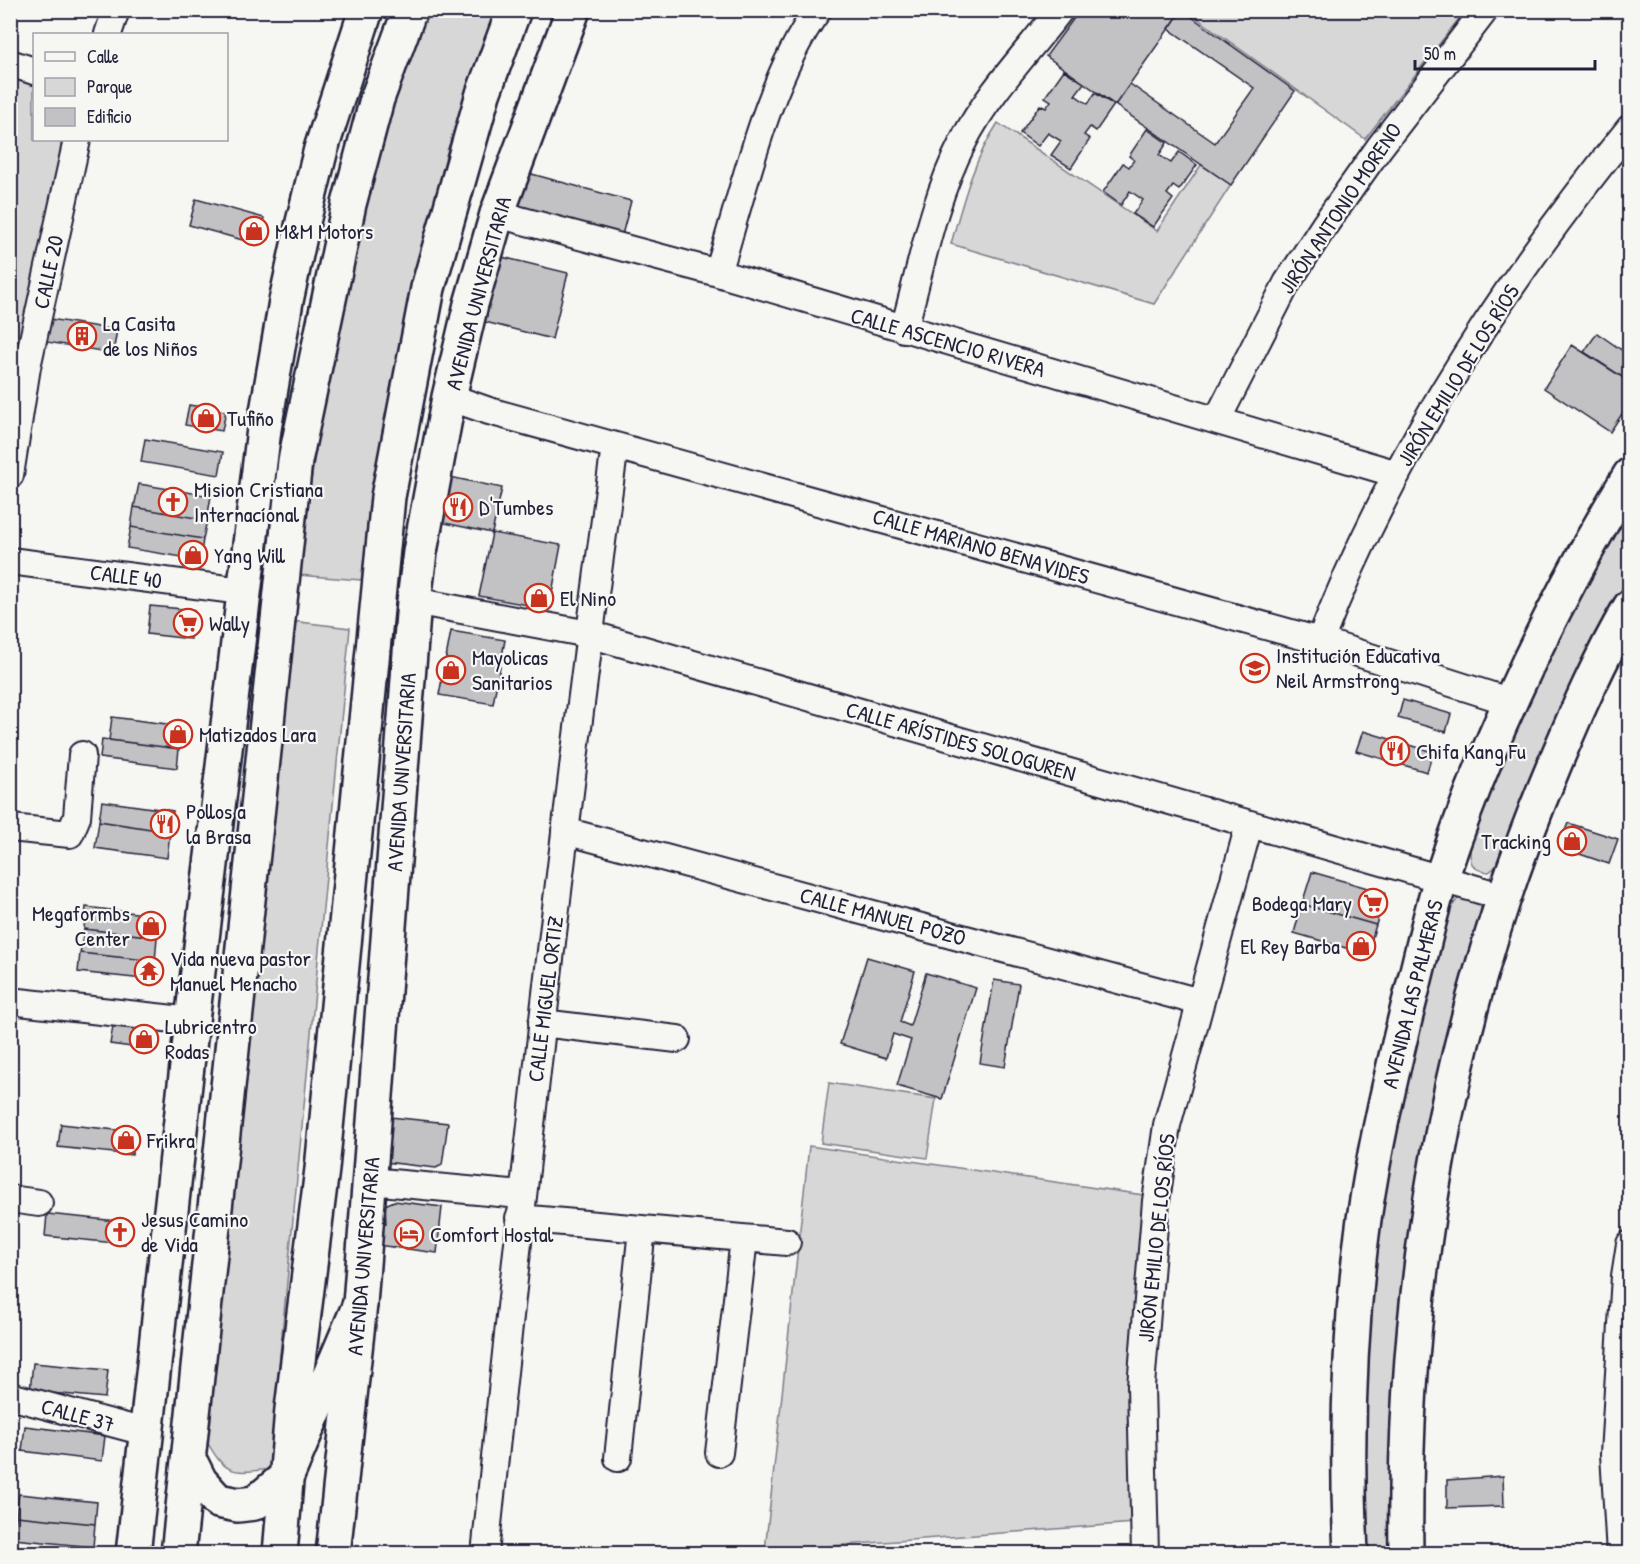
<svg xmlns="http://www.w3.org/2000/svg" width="1640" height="1564" font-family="'Patrick Hand',sans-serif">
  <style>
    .green { fill: #d7d7d7; stroke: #7c7c89; stroke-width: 1.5 }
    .building { fill: #c2c2c4; stroke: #22223b; stroke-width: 1.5 }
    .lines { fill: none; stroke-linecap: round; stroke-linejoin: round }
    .street-casing { stroke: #22223b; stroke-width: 30 }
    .secondary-casing { stroke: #22223b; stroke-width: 38 }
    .primary-casing { stroke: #22223b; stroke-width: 38 }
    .street { stroke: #f6f6f2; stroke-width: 26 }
    .secondary { stroke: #f6f6f2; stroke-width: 33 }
    .primary { stroke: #f6f6f2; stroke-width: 33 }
    .labels { text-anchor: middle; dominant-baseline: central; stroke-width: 4.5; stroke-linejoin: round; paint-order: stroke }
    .street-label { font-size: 22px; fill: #22223b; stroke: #f6f6f2 }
    .poi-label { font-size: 22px; fill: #22223b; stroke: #f6f6f2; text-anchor: start }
  </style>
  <rect width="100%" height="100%" fill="#f6f6f2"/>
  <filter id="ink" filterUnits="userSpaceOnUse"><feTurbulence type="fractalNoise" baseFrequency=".0167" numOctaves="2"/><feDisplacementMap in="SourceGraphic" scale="12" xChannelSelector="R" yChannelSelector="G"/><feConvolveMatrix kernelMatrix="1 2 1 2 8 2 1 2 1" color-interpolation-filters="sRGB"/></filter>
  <g filter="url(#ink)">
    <!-- green -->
    <path class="green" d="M423,11H496L448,148L406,314L361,580L298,575C323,382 355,194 423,11Z
      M1187,11H1465L1365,139Z
      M10,76L34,83V140H62L50,215L20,349L10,347Z
      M998,123L1157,231L1201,165L1231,185L1154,304L951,244C963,201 973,161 998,123Z
      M1629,504V576L1587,652L1543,750L1498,865L1489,872C1471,871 1468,861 1471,844L1519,721L1559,635Z
      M291,621L350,628L269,1469C231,1474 225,1474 206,1440Z
      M1460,896L1475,897L1481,908L1397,1553L1366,1554L1363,1466L1371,1286L1386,1164L1449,910Z
      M829,1083L936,1099L927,1158L821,1143Z
      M809,1146L1143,1195L1133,1353L1134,1523L765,1551Z"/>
    <!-- building -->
    <path class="building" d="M1080,10H1182L1115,105L1046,56Z
      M1182,10L1295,91L1231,185L1115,105L1130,84L1215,143L1254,88L1169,29Z
      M1064,70L1084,83L1075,95L1088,104L1095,93L1114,105L1096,131L1090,127L1084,135L1090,139L1071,168L1051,155L1061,141L1048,133L1038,146L1020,133L1040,105L1046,108L1051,101L1045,97Z
      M1147,129L1167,143L1159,155L1171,163L1179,152L1197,165L1179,190L1173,186L1167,194L1173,199L1153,227L1133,214L1143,200L1130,191L1121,205L1103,192L1123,163L1129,167L1134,160L1129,156Z
      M528,173L631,201L621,239L517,212Z
      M196,199L264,218L257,244L189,225Z
      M502,257L568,273L552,339L485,322Z
      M50,319L117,330L113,353L47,342Z
      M1597,333L1630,356V382L1584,352Z
      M1572,345L1630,382V402L1610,432L1544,388Z
      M189,405L226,411L222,431L185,425Z
      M145,439L223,452L219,475L141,462Z
      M450,477L502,488L492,533L440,522Z
      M139,484L211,496L207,520L134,507Z
      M134,507L207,520L203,539L131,527Z
      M131,527L203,539L200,560L127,548Z
      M492,533L561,545L549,609L479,596Z
      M150,606L194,610L191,639L147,634Z
      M451,631L505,640L493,704L439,695Z
      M1403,700L1451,714L1446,732L1398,718Z
      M112,717L182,726L179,749L109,740Z
      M1363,731L1433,752L1427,772L1356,751Z
      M102,739L179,749L177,768L100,758Z
      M102,801L173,811L170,832L99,821Z
      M99,821L170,832L167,858L95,848Z
      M1568,823L1618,839L1609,864L1559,847Z
      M1312,872L1385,893L1376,925L1302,904Z
      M1302,904L1376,925L1367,954L1294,933Z
      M86,907L160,916L157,937L84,929Z
      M84,929L157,937L155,961L80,953Z
      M80,953L155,961L153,980L78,972Z
      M867,957L915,971L900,1022L910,1026L926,973L976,988L942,1099L897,1086L911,1040L893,1034L886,1058L840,1044Z
      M994,980L1019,984L1005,1067L980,1063Z
      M114,1020L150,1025L147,1049L110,1044Z
      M390,1117L448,1123L442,1165L436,1168L385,1162Z
      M61,1124L134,1132L132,1155L58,1147Z
      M394,1201L442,1207L437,1253L378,1245L381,1222L386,1223L385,1205Z
      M47,1214L127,1222L125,1244L45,1236Z
      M33,1363L108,1370L105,1398L30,1391Z
      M25,1426L105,1436L102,1461L22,1451Z
      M1503,1476L1504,1506L1447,1508V1480Z
      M19,1494L97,1502L95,1524L16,1516Z
      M16,1516L95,1524L93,1547L14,1539Z"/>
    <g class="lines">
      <!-- street casing -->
      <g class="street-casing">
        <path id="street" d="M108,34L116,10
          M10,63L34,71
          M497,214L718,273L1397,474
          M718,273C743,193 768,77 818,10
          M904,329C921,267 933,200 963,142C987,94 1027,53 1060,10
          M449,397L489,411L1320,641L1511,702
          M1217,420L1287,283L1324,226L1379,148L1485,10
          M10,475L27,367L77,140
          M10,561L242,591
          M414,601L589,634L1504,897
          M1320,641C1392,455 1504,283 1630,128
          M10,828L70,834L77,817L82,755
          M565,831L1200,1002
          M10,1001L192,1021
          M542,1023L677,1039
          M370,1181L521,1195
          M10,1199L39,1203
          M519,1218L787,1242
          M10,1396L145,1432
          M719,1453L744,1239
          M618,1458L642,1229
          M485,1554C523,1184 564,814 615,446
          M1145,1554L1141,1386L1156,1201L1167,1125L1249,825
          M1620,1554L1614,1454L1625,1276L1630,1244"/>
      </g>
      <!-- secondary casing -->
      <g class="secondary-casing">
        <path id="secondary" d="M133,1554L192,1021L264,429L286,301L303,222L321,149L366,10
          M333,1554L360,1304L414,601L420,552L449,397L471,304L497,214L573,10
          M1351,1554C1346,1443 1349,1328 1364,1219C1375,1142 1393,1066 1412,991C1422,953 1430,913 1442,876C1488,737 1554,601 1630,475
          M1406,1554C1402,1284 1448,1016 1553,768C1576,713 1600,658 1630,607"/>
      </g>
      <!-- primary casing -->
      <g class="primary-casing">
        <path id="primary" d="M190,1461L200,1481L218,1501L238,1505L255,1503L287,1476L360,1304
          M178,1554L295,461L349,204L377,99L410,10
          M280,1554L292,1409L322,1169L388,497L428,288L483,94L514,10"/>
      </g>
      <!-- street -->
      <use href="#street" class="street"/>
      <!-- secondary -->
      <use href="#secondary" class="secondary"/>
      <!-- primary -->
      <use href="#primary" class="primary"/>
    </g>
  </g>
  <!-- icons -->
  <defs>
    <g id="shop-ring" transform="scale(1.5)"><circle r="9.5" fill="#f6f6f2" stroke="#c8321e" stroke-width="1.5"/><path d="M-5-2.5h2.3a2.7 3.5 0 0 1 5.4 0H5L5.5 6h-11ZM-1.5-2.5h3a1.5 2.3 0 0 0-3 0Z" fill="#c8321e"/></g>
    <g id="building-ring" transform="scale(1.5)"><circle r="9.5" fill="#f6f6f2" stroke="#c8321e" stroke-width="1.5"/><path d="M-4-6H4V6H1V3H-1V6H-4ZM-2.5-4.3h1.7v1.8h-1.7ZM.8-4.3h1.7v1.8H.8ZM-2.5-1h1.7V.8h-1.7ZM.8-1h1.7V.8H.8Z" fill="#c8321e"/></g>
    <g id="church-ring" transform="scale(1.5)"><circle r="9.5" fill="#f6f6f2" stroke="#c8321e" stroke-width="1.5"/><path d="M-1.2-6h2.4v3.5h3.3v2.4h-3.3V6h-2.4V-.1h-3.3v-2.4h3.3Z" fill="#c8321e"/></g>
    <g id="restaurant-ring" transform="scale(1.5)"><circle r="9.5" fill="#f6f6f2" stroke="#c8321e" stroke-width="1.5"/><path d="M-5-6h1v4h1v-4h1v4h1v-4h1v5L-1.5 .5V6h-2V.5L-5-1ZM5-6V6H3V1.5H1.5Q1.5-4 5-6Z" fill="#c8321e"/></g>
    <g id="supermarket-ring" transform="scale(1.5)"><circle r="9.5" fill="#f6f6f2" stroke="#c8321e" stroke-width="1.5"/><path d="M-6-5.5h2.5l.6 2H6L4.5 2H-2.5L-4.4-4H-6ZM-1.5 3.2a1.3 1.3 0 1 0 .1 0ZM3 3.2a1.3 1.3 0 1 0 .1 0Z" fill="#c8321e"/></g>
    <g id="school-ring" transform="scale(1.5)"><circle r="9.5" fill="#f6f6f2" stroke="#c8321e" stroke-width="1.5"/><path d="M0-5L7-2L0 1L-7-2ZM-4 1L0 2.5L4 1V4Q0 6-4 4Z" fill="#c8321e"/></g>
    <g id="temple-ring" transform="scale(1.5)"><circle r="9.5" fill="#f6f6f2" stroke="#c8321e" stroke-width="1.5"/><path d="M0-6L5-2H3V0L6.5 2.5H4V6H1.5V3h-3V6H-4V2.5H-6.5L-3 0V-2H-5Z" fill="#c8321e"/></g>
    <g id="hotel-ring" transform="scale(1.5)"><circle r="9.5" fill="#f6f6f2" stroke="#c8321e" stroke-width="1.5"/><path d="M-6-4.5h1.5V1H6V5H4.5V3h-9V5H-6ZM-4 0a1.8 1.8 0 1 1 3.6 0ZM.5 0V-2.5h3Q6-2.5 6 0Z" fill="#c8321e"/></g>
  </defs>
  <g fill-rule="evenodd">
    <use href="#shop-ring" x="254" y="231"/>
    <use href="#building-ring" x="82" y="336"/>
    <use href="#shop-ring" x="206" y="418"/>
    <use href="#church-ring" x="173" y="502"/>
    <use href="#restaurant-ring" x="458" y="507"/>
    <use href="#shop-ring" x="193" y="555"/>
    <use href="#shop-ring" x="539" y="598"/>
    <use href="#supermarket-ring" x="188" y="623"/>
    <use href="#school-ring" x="1255" y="668"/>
    <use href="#shop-ring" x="451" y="670"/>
    <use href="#shop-ring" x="178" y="734"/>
    <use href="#restaurant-ring" x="1395" y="751"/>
    <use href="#restaurant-ring" x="165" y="824"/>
    <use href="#shop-ring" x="1572" y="841"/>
    <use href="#supermarket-ring" x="1373" y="903"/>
    <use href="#shop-ring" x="151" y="926"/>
    <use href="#shop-ring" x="1361" y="946"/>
    <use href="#temple-ring" x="149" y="971"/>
    <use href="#shop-ring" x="144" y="1039"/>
    <use href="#shop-ring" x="126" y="1140"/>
    <use href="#church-ring" x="120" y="1232"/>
    <use href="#hotel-ring" x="409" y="1234"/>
  </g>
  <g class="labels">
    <!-- street labels -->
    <g class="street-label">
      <text transform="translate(1340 208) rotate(-56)">JIRÓN ANTONIO MORENO</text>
      <text transform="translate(48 272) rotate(-78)">CALLE 20</text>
      <text transform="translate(478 293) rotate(-75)">AVENIDA UNIVERSITARIA</text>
      <text transform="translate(948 342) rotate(16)">CALLE ASCENCIO RIVERA</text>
      <text transform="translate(1458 375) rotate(-58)">JIRÓN EMILIO DE LOS RÍOS</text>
      <text transform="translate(981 546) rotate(16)">CALLE MARIANO BENAVIDES</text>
      <text transform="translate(126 576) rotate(7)">CALLE 40</text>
      <text transform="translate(961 741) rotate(16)">CALLE ARÍSTIDES SOLOGUREN</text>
      <text transform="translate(401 772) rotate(-86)">AVENIDA UNIVERSITARIA</text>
      <text transform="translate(883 916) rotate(15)">CALLE MANUEL POZO</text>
      <text transform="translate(1412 994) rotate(-76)">AVENIDA LAS PALMERAS</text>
      <text transform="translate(545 999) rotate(-83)">CALLE MIGUEL ORTIZ</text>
      <text transform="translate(1156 1238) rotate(-84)">JIRÓN EMILIO DE LOS RÍOS</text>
      <text transform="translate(363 1256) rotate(-85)">AVENIDA UNIVERSITARIA</text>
      <text transform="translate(78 1415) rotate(15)">CALLE 37</text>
    </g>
    <!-- poi labels -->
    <g class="poi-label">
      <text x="275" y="231">M&amp;M Motors</text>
      <text x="103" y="323">La Casita<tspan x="103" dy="25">de los Niños</tspan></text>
      <text x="227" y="418">Tufiño</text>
      <text x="194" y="489">Mision Cristiana<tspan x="194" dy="25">Internacíonal</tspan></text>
      <text x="479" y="507">D'Tumbes</text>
      <text x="214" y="555">Yang Will</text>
      <text x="560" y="598">El Nino</text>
      <text x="209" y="623">Wally</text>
      <text x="1276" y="655">Institución Educativa<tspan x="1276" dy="25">Neil Armstrong</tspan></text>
      <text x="472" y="657">Mayolicas<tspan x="472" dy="25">Sanitarios</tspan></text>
      <text x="199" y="734">Matizados Lara</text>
      <text x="1416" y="751">Chifa Kang Fu</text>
      <text x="186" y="811">Pollos a<tspan x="186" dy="25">la Brasa</tspan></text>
      <text x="1551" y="841" text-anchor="end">Tracking</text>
      <text x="1352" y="903" text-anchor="end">Bodega Mary</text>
      <text x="130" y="913" text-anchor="end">Megaformbs<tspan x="130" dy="25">Center</tspan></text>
      <text x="1340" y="946" text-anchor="end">El Rey Barba</text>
      <text x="170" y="958">Vida nueva pastor<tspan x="170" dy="25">Manuel Menacho</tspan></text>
      <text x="165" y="1026">Lubricentro<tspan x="165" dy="25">Rodas</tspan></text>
      <text x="147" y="1140">Frikra</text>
      <text x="141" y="1219">Jesus Camino<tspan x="141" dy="25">de Vida</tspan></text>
      <text x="430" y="1234">Comfort Hostal</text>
    </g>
  </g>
  <!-- margin -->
  <rect width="1640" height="1564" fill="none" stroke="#f6f6f2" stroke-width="36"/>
  <rect x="18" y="18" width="1604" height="1528" fill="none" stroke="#22223b" stroke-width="2" filter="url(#ink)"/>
  <!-- legend -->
  <rect x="33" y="33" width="195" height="108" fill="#f6f6f2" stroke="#a1a1a9" stroke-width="1.5"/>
  <rect x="45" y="52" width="30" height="9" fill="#f6f6f2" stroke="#a1a1a9" stroke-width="1.5"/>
  <text x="87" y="63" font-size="18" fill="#22223b">Calle</text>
  <rect x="45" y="78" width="30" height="18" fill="#d7d7d7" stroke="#a1a1a9" stroke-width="1.5"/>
  <text x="87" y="93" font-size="18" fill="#22223b">Parque</text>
  <rect x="45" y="108" width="30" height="18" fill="#c2c2c4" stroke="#a1a1a9" stroke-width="1.5"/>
  <text x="87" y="123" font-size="18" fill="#22223b">Edificio</text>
  <!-- scale -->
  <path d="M1415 60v9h180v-9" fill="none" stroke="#22223b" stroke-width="3"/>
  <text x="1424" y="60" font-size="18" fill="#22223b" stroke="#f6f6f2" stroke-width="4.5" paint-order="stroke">50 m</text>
</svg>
